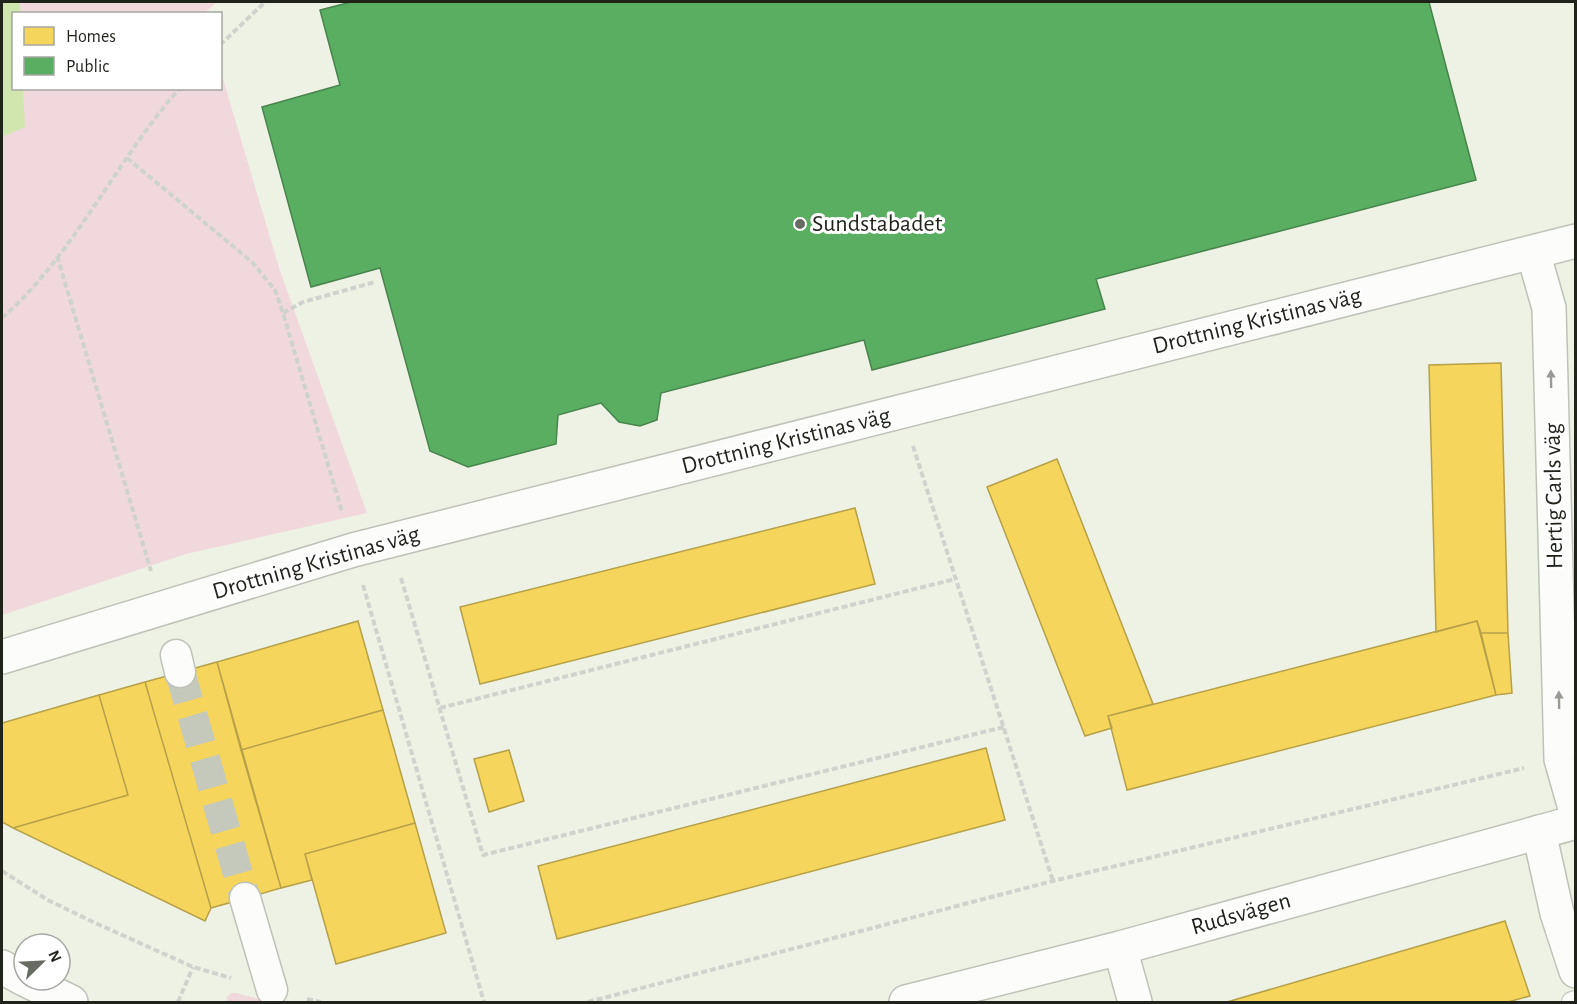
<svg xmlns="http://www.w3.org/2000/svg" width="1577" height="1004" font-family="'Alegreya Sans',sans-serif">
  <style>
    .green { fill: #f1d8dd }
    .water { fill: #d1e5af }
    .homes { fill: #f6d55c; stroke: #b6a048; stroke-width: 1.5 }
    .public { fill: #5aae61; stroke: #48844c; stroke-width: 1.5 }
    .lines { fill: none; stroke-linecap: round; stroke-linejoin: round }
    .pedestrian-tunnel { stroke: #c4c9bc; stroke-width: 30; stroke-dasharray: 30 15; stroke-linecap: butt }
    .service-casing { stroke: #bec2b8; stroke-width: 22 }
    .pedestrian-casing { stroke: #bec2b8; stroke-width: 33 }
    .minor-casing { stroke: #bec2b8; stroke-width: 36 }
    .tertiary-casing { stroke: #bec2b8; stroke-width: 36 }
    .path { stroke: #d0d2ce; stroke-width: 4; stroke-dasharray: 6 3; stroke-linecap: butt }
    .service { stroke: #fcfdfb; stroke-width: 20 }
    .pedestrian { stroke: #fcfdfb; stroke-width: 30 }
    .minor { stroke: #fcfdfb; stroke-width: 33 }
    .tertiary { stroke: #fcfdfb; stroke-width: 33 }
    .oneway { fill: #999b96 }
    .poi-dot { fill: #676b61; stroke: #fff; stroke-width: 2 }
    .labels { text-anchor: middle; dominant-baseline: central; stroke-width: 6; stroke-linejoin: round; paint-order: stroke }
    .poi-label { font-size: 24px; fill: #1f231a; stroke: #fff; text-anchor: start }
    .street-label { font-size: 24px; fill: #1f231a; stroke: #fff }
  </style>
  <rect width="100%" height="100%" fill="#edf2e5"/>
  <!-- green -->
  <path class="green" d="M20,2H217L203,14L21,13Z
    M221,72L280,271L367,513L186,554L2,615V137L24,127L23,89L220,88Z
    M231,993H236L270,1002H226L227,997Z"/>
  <!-- water -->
  <path class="water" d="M2,2H20L21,13L14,14V88L23,89L25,127L2,137Z"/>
  <!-- homes -->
  <path class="homes" d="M1501,363L1508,633H1481L1477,621L1436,632L1429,365Z
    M1057,459L1153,704L1108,716L1112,728L1085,736L987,487Z
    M855,508L875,584L480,684L460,607Z
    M358,621L383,710L241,750L217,662Z
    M1477,621L1496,695L1127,790L1108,716Z
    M1481,633H1508L1512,693L1496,695Z
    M217,662L281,888L211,908L145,682Z
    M145,682L211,908L205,921L13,828L128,795L99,695Z
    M99,695L128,795L13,828L2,822V723Z
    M383,710L415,823L305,854L312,880L281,888L241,750Z
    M986,748L1005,820L557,939L538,866Z
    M509,750L524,801L489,812L474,759Z
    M415,823L446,933L336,964L305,854Z
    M1505,921L1530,996L1508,1002H1227Z"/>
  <!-- public -->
  <path class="public" d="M351,2H1429L1476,180L1096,279L1105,309L872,370L864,340L661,393L657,420L640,426L619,422L601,403L558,415L556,444L468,467L430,451L380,268L311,287L262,107L340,85L320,10Z"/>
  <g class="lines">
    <!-- pedestrian-tunnel -->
    <path class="pedestrian-tunnel" d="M180,672L245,898"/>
    <!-- service casing -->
    <g class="service-casing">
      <path id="service" d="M1572,1002L1576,1001"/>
    </g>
    <!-- pedestrian casing -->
    <g class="pedestrian-casing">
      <path id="pedestrian" d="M176,655L180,672
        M245,898L272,990"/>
    </g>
    <!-- minor casing -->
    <g class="minor-casing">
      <path id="minor" d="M1533,252L1549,308L1561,759L1576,812
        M2,657L353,550L1576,241
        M1539,832L1557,913L1576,971
        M1120,948L1135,1002"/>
    </g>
    <!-- tertiary casing -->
    <g class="tertiary-casing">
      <path id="tertiary" d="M2,967L24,979
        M26,980L71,1002
        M906,1002L1120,948L1576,822"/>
    </g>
    <!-- path -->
    <path class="path" d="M220,45L265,2
      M127,158L252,262L275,290L283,313L342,512
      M57,256L151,571
      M283,313L303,302L375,282
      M2,318C74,255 116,160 180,88
      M913,446L1053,881
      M401,578L483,855L1004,727
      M363,585L484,1002
      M440,708L955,579
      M2,871L48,900L91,921L193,967L231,978
      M307,999L321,1002
      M178,1002L193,967
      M588,1002L1053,881L1524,768"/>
    <!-- service -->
    <use href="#service" class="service"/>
    <!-- pedestrian -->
    <use href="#pedestrian" class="pedestrian"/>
    <!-- minor -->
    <use href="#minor" class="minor"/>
    <!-- tertiary -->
    <use href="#tertiary" class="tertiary"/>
  </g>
  <!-- one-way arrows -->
  <defs><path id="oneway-solid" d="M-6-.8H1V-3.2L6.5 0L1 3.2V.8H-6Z" transform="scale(1.5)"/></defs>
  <g class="oneway">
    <use href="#oneway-solid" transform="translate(1551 379) rotate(-91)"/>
    <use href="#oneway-solid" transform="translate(1559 700) rotate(-91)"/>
  </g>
  <!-- markers -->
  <circle class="poi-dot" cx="800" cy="224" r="6"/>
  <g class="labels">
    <!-- poi labels -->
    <g class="poi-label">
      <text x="812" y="224">Sundstabadet</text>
    </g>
    <!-- street labels -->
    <g class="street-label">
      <text transform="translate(1257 321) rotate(-14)">Drottning Kristinas väg</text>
      <text transform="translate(786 441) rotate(-14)">Drottning Kristinas väg</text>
      <text transform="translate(1554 496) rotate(-91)">Hertig Carls väg</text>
      <text transform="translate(316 563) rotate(-16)">Drottning Kristinas väg</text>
      <text transform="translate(1241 914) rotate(-16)">Rudsvägen</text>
    </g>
  </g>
  <!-- border -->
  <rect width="1577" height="1004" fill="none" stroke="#1f231a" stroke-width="6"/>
  <!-- legend -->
  <rect x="12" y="12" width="210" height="78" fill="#ffffff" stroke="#a5a7a3" stroke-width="1.5"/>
  <rect x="24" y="27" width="30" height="18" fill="#f6d55c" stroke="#a5a7a3" stroke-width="1.5"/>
  <text x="66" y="42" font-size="18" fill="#1f231a">Homes</text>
  <rect x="24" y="57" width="30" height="18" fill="#5aae61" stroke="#a5a7a3" stroke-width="1.5"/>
  <text x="66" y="72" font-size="18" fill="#1f231a">Public</text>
  <!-- north arrow -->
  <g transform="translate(42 962) rotate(66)"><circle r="28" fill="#ffffff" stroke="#a5a7a3" stroke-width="1.5"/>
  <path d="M0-4.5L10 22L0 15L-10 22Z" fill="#676b61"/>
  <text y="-9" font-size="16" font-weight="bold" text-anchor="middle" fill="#1f231a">N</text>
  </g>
</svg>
